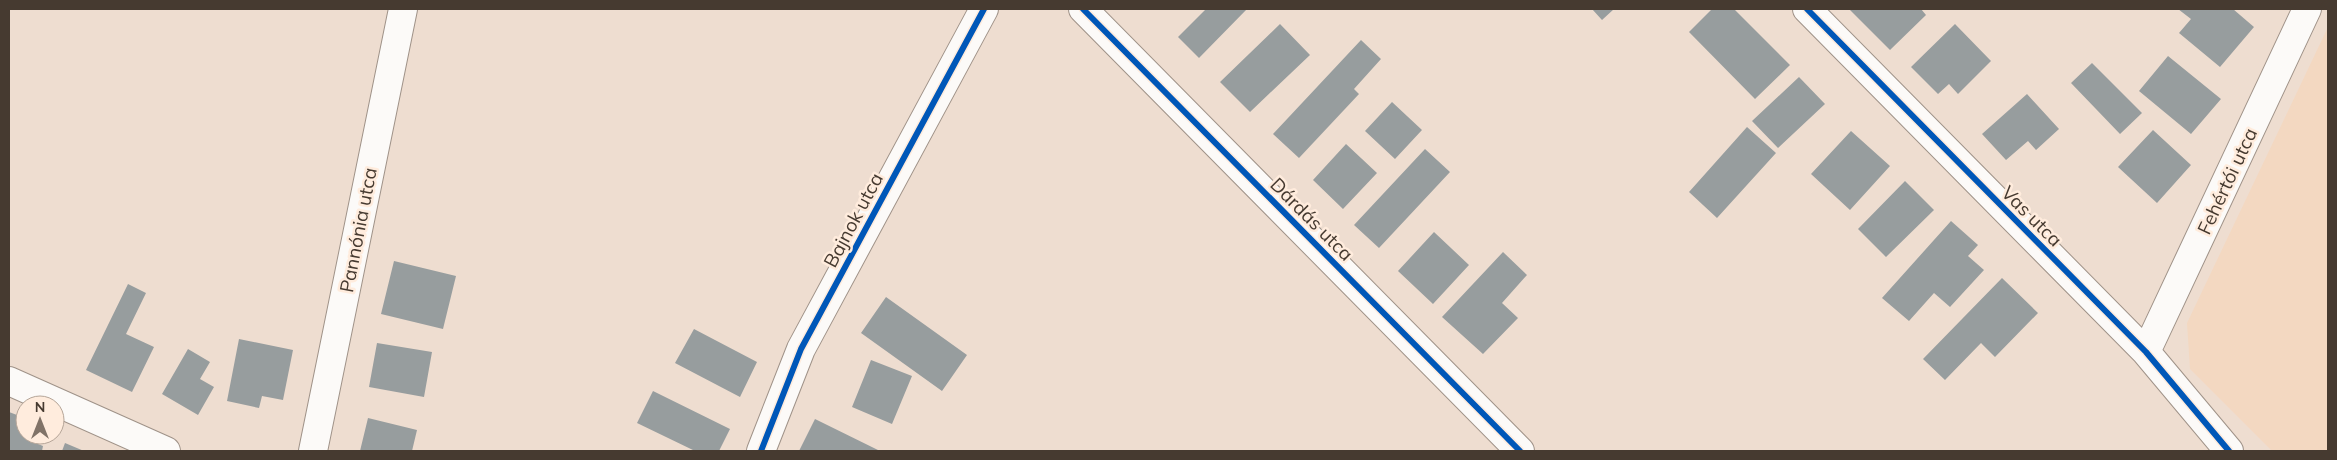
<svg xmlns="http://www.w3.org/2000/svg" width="2337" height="460" font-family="Mulish,sans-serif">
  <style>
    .built { fill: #f3d8c1 }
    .building { fill: #979d9e }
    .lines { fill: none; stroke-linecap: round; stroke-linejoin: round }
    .minor-casing { stroke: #9f9288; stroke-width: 30 }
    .minor { stroke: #fcfaf8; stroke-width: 28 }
    .cycleway-casing { stroke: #ffecdd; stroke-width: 9 }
    .cycleway { stroke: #0057b8; stroke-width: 6 }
    .labels { text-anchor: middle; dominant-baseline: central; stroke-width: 5; stroke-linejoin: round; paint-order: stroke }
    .street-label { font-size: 19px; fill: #463a30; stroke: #ffecdd }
  </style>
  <rect width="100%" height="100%" fill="#eeddd0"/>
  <!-- built -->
  <path class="built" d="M2328,27V451H2272L2190,369L2187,323Z"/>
  <!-- building -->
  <path class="building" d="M1206,9H1247L1199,58L1178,37Z
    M1592,9H1614L1602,20Z
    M1712,9H1734L1790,65L1755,99L1689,32Z
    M1849,9H1921L1926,15L1890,50Z
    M2178,9H2233L2254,27L2220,67L2179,33L2191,19Z
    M1280,24L1310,55L1250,112L1220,82Z
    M1955,24L1991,61L1958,94L1949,84L1938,94L1911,67Z
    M1361,40L1381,59L1354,89L1359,94L1299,158L1273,134Z
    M2168,56L2221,99L2191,134L2139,91Z
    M2092,63L2142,113L2120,134L2071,83Z
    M1799,77L1825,104L1778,148L1752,121Z
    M2027,94L2059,129L2036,150L2028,141L2006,160L1982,134Z
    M1392,102L1422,130L1395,159L1365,131Z
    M1747,127L1776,153L1717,218L1689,192Z
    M2153,130L2191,165L2157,203L2118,167Z
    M1851,131L1890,166L1850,210L1811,174Z
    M1346,144L1377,173L1343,209L1313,180Z
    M1425,149L1450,172L1379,248L1354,225Z
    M1905,181L1934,210L1886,257L1858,229Z
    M1951,221L1978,245L1968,256L1984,270L1950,307L1934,293L1909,321L1882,298Z
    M1434,232L1469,265L1433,304L1398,271Z
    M1503,252L1527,275L1502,303L1518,318L1483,354L1442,317Z
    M394,261L456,276L443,329L381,314Z
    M2002,278L2038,313L1995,357L1981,343L1945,380L1923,359Z
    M128,284L146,293L126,334L154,347L132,392L86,370Z
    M886,297L967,355L942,391L861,333Z
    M694,329L757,362L740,397L675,363Z
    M239,339L293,350L283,400L262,396L259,408L227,401Z
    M377,343L432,352L424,397L369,387Z
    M188,349L210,362L200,379L214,387L198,415L162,394Z
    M871,360L912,376L892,424L852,407Z
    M653,391L730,429L719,451H695L637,423Z
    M9,412L25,418V435H41L38,444L43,446L42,451H9Z
    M368,418L417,430L412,451H360Z
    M815,419L880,451H799Z
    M65,443L84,451H62Z"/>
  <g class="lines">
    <!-- minor casing -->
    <g class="minor-casing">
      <path id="minor" d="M1083,9L1520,451
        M1807,9L2146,352L2229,451
        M2146,352L2307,9
        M9,381L166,451
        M313,451L403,9
        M761,451L801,349L984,9"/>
    </g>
    <!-- minor -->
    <use href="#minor" class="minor"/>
    <!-- cycleway casing -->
    <g class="cycleway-casing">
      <path id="cycleway" d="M1083,9L1520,451
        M1807,9L2146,352L2229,451
        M761,451L801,349L984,9"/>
    </g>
    <!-- cycleway -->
    <use href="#cycleway" class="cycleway"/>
  </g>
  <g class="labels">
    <!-- street labels -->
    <g class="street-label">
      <text transform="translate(2227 181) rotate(-65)">Fehértói utca</text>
      <text transform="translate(2032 216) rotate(45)">Vas utca</text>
      <text transform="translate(1312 219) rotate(45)">Dárdás utca</text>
      <text transform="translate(853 220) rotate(-62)">Bajnok utca</text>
      <text transform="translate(358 230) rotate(-79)">Pannónia utca</text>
    </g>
  </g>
  <!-- border -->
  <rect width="2337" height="460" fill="none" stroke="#463a30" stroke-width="20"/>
  <!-- north arrow -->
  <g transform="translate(40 420)"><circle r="24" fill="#ffecdd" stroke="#b5a598"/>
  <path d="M0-4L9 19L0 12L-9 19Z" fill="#817368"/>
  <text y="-8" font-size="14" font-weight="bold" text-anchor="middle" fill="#463a30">N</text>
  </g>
</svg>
